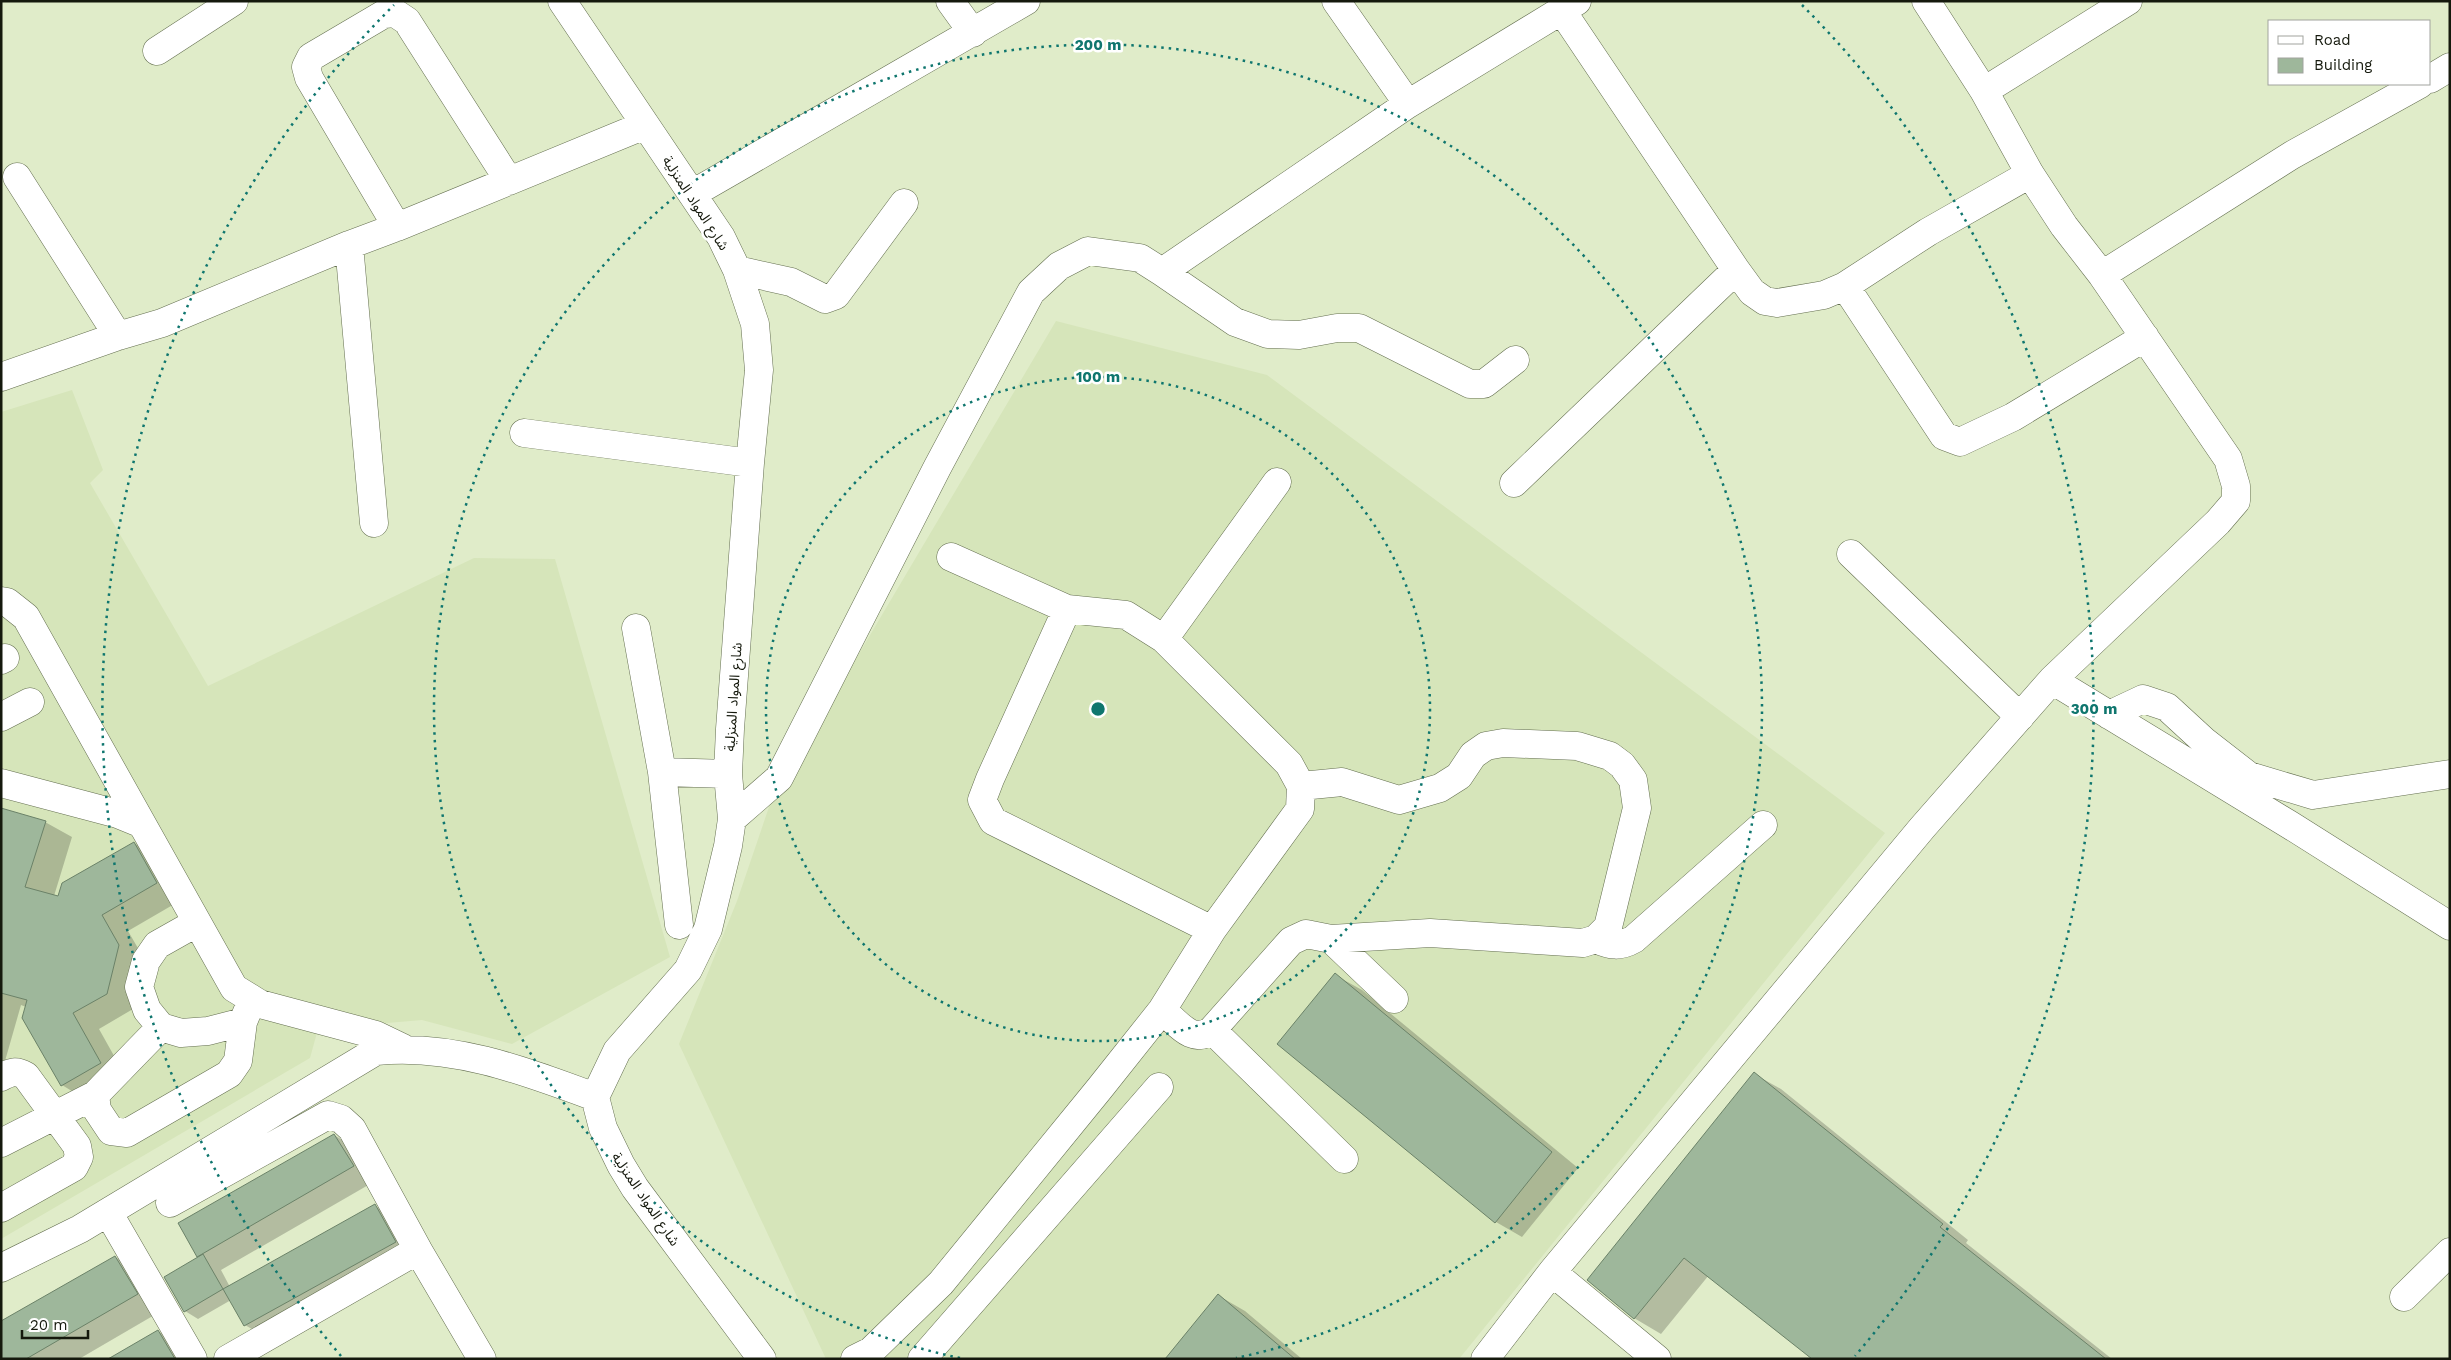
<svg xmlns="http://www.w3.org/2000/svg" width="2451" height="1360" font-family="'Work Sans','Noto Sans Arabic',sans-serif">
  <style>
    .built { fill: #d6e5ba }
    .shadow { fill: #0003 }
    .building { fill: #9eb79b; stroke: #6b8268 }
    .lines { fill: none; stroke-linecap: round; stroke-linejoin: round }
    .minor-casing { stroke: #646f50; stroke-width: 29 }
    .minor { stroke: #fff; stroke-width: 28 }
    .ring { fill: none; stroke: #0f766e; stroke-width: 2.5; stroke-dasharray: 2.5 5 }
    .labels { text-anchor: middle; dominant-baseline: central; stroke-width: 5; stroke-linejoin: round; paint-order: stroke }
    .street-label { font-size: 14px; fill: #15190d; stroke: #fff }
    .centre { fill: #0f766e; stroke: #fff; stroke-width: 2.5 }
    .ring-label { font-size: 15px; text-anchor: middle; font-weight: bold; fill: #0f766e; stroke: #fff; stroke-width: 5; stroke-linejoin: round; paint-order: stroke }
  </style>
  <rect width="100%" height="100%" fill="#e0ecc9"/>
  <!-- built -->
  <path class="built" d="M1056,321L1267,375L1885,833L1459,1359H826L679,1044L737,901L770,804Z
    M72,390L103,470L90,483L208,686L474,558L555,559L670,957L512,1044L422,1020L318,1029L310,1058L1,1239V412Z"/>
  <!-- shadow -->
  <path class="shadow" d="M1,809L45,822L72,837L54,896L59,898L134,843L161,859L183,899L128,931L146,962L133,1009L99,1029L127,1079L88,1101L62,1085L26,1007L21,1005L1,1075Z
    M1335,975L1362,990L1578,1168L1522,1237L1496,1222Z
    M1754,1074L1781,1089L1968,1240L1966,1243L2112,1359H1814L1709,1275L1661,1334L1634,1318Z
    M334,1135L358,1149L377,1180L221,1270L230,1287L375,1206L399,1220L419,1255L269,1339L245,1325L231,1300L198,1319L185,1311L200,1257L198,1256Z
    M115,1257L142,1272L163,1310L79,1359H1Z
    M1219,1296L1245,1311L1302,1359H1166Z
    M158,1331L185,1347L192,1359H111Z"/>
  <!-- building -->
  <path class="building" d="M1,808L46,821L25,887L58,896L62,883L134,842L157,883L102,915L119,945L107,994L73,1013L101,1063L61,1086L22,1018L27,1000L1,993Z
    M1335,973L1552,1152L1495,1223L1277,1044Z
    M1754,1072L1943,1224L1940,1227L2106,1359H1812L1684,1258L1634,1319L1587,1280Z
    M334,1134L354,1166L197,1257L178,1223Z
    M375,1204L396,1242L244,1326L223,1289Z
    M203,1254L223,1289L184,1312L164,1277Z
    M115,1256L138,1294L26,1359H1V1321Z
    M1218,1294L1295,1359H1165Z
    M158,1330L175,1359H108Z"/>
  <g class="lines">
    <!-- minor casing -->
    <g class="minor-casing">
      <path id="minor" d="M562,1L721,237L737,270L755,324L759,370L750,463L730,729L728,774L732,819L728,846L708,929L688,970L617,1051L595,1097L603,1128L621,1165L635,1188L762,1359
        M950,1L973,33
        M1336,1L1408,104
        M1562,11L1736,270L1752,292L1765,301L1777,303L1824,295L1845,286L1928,232L2030,174
        M157,51L234,1
        M2430,79L2450,67
        M1984,91L2128,1
        M17,177L118,336
        M692,194L1026,1
        M397,227L309,78L306,67L311,57L384,14L395,13L407,21L509,181
        M349,245L374,523
        M737,270L791,282L825,299L836,295L904,203
        M1162,272L1235,322L1268,334L1299,335L1337,328H1359L1470,384H1484L1515,360
        M2102,275L2292,155L2420,84
        M1845,286L1944,436L1960,442L2013,417L2145,337
        M1,377L118,336L162,323L349,245L397,227L645,125
        M524,433L750,463
        M1514,483L1736,270
        M1851,554L2020,717
        M1,601L7,602L26,617L234,988L260,1004L376,1035L403,1048
        M1067,609L990,779L982,800L993,821L1212,930
        M636,628L662,772L679,925
        M1164,639L1277,482
        M1,660L5,658
        M2052,680L2290,825L2450,926
        M2109,715L2143,699L2167,707L2204,741L2249,776L2313,795L2450,774
        M1,717L30,702
        M662,772L728,774
        M1,783L118,814L140,823
        M1301,786L1342,782L1399,800L1440,788L1459,776L1473,755L1486,746L1503,743L1577,746L1610,756L1622,765L1633,780L1637,808L1608,927L1596,939L1583,943L1430,933L1331,939
        M732,819L779,778L937,468L1031,292L1059,266L1088,251L1140,258L1162,272L1408,104L1577,1
        M196,923L157,945L146,961L139,987L147,1010L161,1027L181,1033L208,1031L243,1022
        M1596,939C1611,946 1620,947 1634,939L1763,825
        M1162,1010C1178,1023 1192,1045 1212,1030L1291,941L1306,934L1331,939L1394,999
        M161,1027L95,1095L97,1110L111,1131L127,1133L229,1074L238,1061L243,1022L252,1000
        M1212,1030L1344,1159
        M1,1077C11,1072 16,1070 26,1076L77,1146L79,1157L74,1167L1,1208
        M1,1143L95,1095
        M170,1203L328,1115L341,1119L352,1129L418,1250L482,1359
        M108,1212L193,1359
        M1,1268L80,1229L376,1051C452,1043 525,1071 595,1097
        M1552,1272L1657,1359
        M2404,1297L2450,1252
        M228,1359L418,1250
        M855,1359L871,1351L941,1283L1100,1088L1162,1010L1212,930L1300,809L1301,786L1289,764L1164,639L1126,615L1067,609L951,557
        M922,1359L1159,1087
        M1485,1359L1552,1272L1922,828L2052,680L2218,522L2236,501V486L2228,459L2102,275L2064,226L2030,174L1984,91L1926,1"/>
    </g>
    <!-- minor -->
    <use href="#minor" class="minor"/>
  </g>
  <!-- distance rings -->
  <g class="ring">
    <circle cx="1098" cy="709" r="332"/>
    <path d="M960 1358A664 664 0 1 1 1236 1358"/>
    <path d="M341 1356A996 996 0 0 1 394 5M1802 5A996 996 0 0 1 1855 1356"/>
  </g>
  <g class="labels">
    <!-- street labels -->
    <g class="street-label">
      <text transform="translate(696 203) rotate(57)">شارع المواد المنزلية</text>
      <text transform="translate(733 697) rotate(-86)">شارع المواد المنزلية</text>
      <text transform="translate(646 1199) rotate(56)">شارع المواد المنزلية</text>
    </g>
  </g>
  <circle cx="1098" cy="709" r="8" class="centre"/>
  <g class="ring-label">
    <text x="1098" y="50">200 m</text>
    <text x="1098" y="382">100 m</text>
    <text x="2094" y="714">300 m</text>
  </g>
  <!-- border -->
  <rect width="2451" height="1360" fill="none" stroke="#15190d" stroke-width="5"/>
  <!-- legend -->
  <rect x="2268" y="20" width="162" height="65" fill="#ffffff" stroke="#a1a39e"/>
  <rect x="2278" y="36" width="25" height="8" fill="#ffffff" stroke="#a1a39e"/>
  <text x="2314" y="45" font-size="15" fill="#15190d">Road</text>
  <rect x="2278" y="58" width="25" height="15" fill="#9eb79b" stroke="#a1a39e"/>
  <text x="2314" y="70" font-size="15" fill="#15190d">Building</text>
  <!-- scale -->
  <path d="M22 1330v8h66v-8" fill="none" stroke="#15190d" stroke-width="2.5"/>
  <text x="30" y="1330" font-size="15" fill="#15190d" stroke="#ffffff" stroke-width="4" paint-order="stroke">20 m</text>
</svg>
